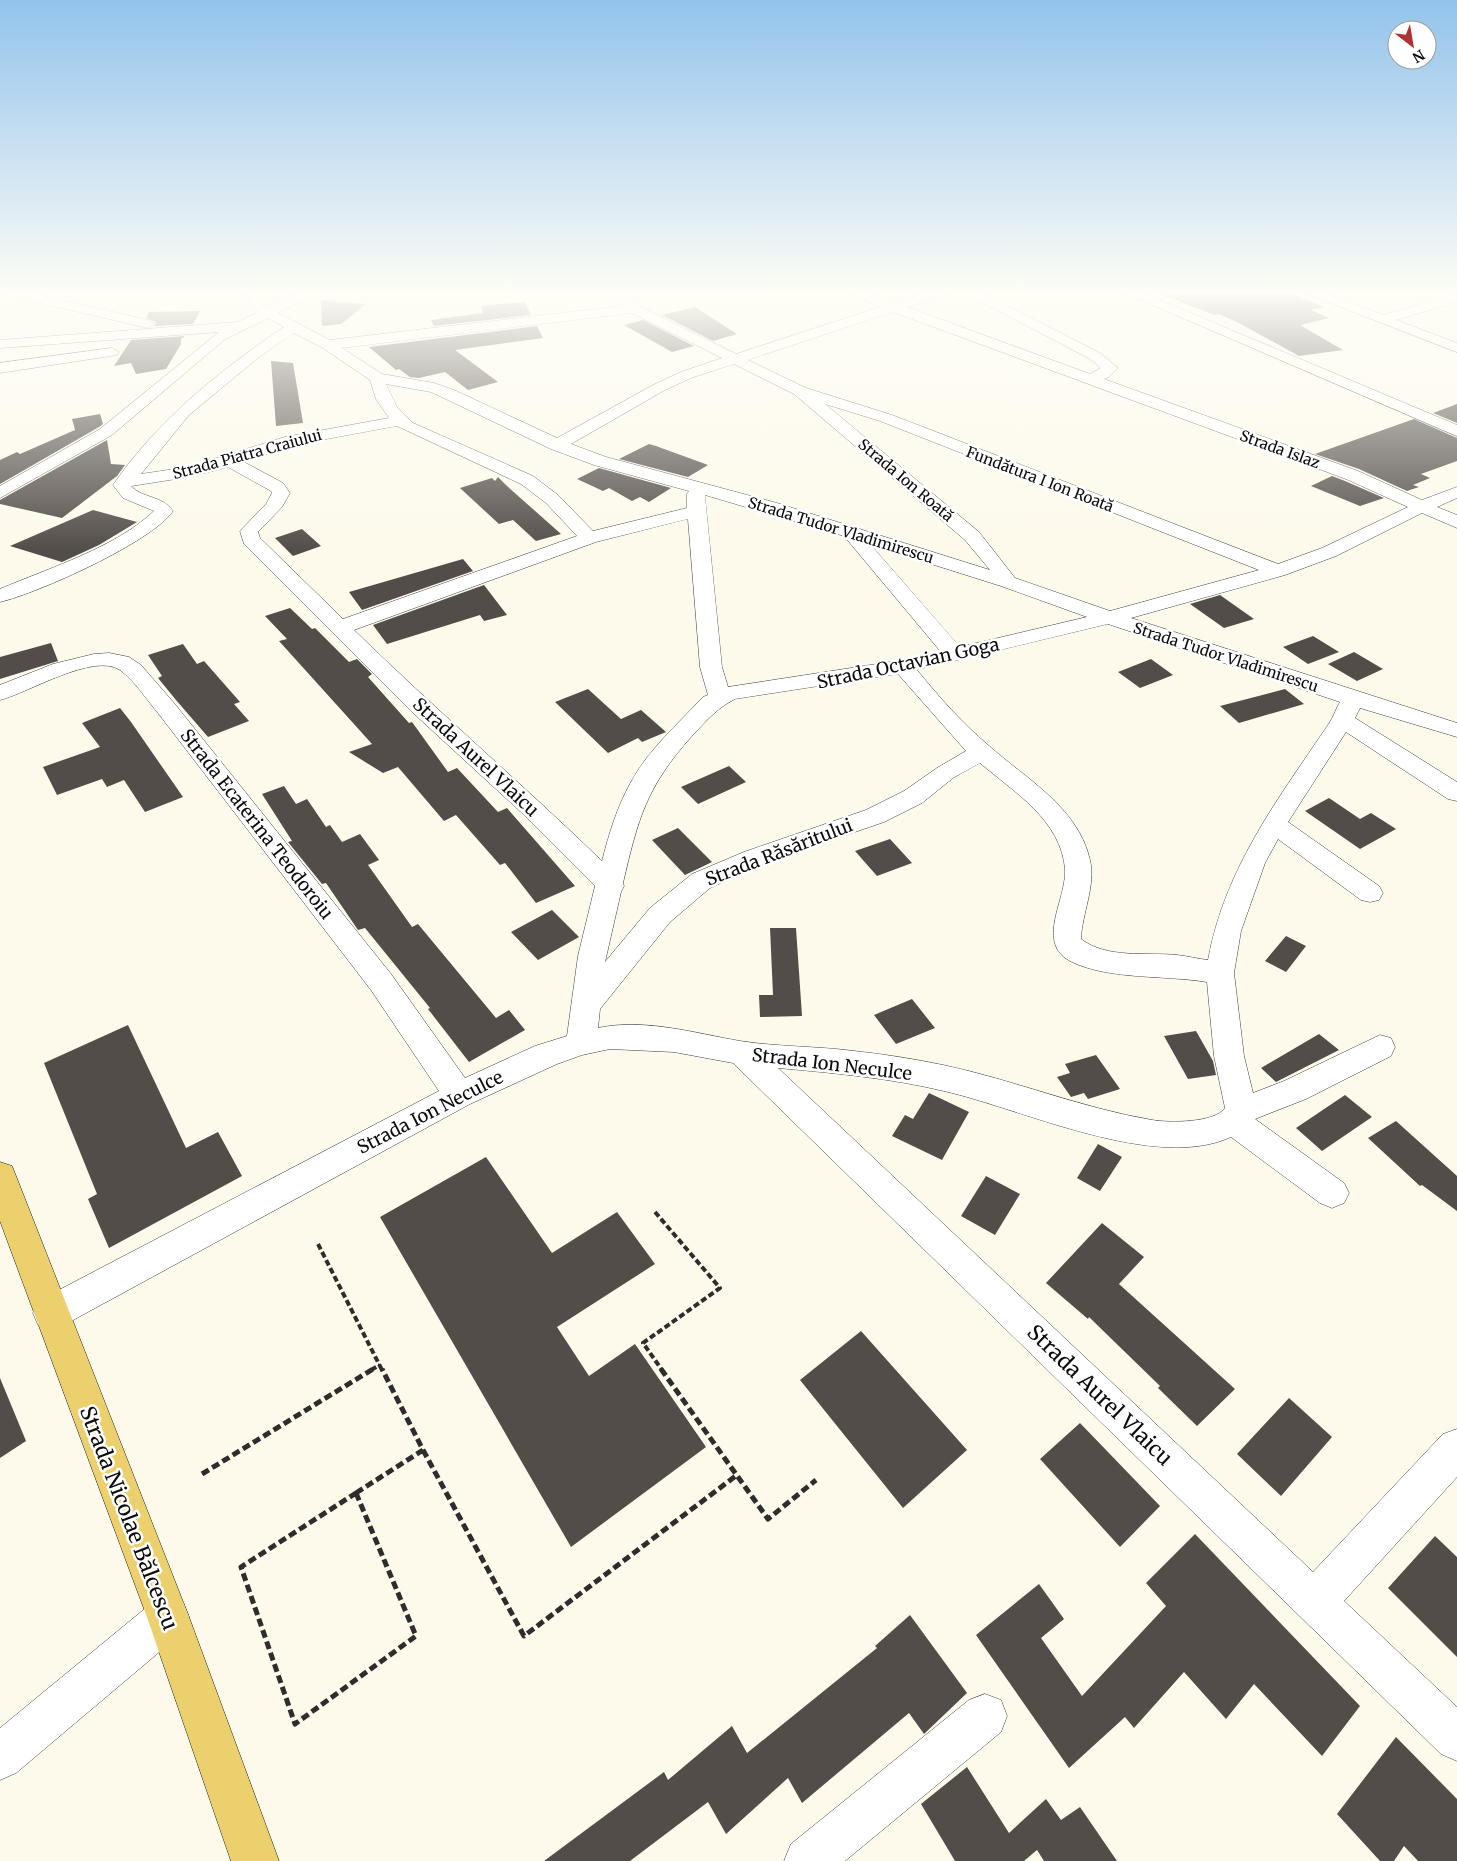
<svg xmlns="http://www.w3.org/2000/svg" width="1457" height="1861" font-family="Merriweather,serif">
  <style>
    .building { fill: #534d49 }
    .lines { fill: none; stroke-linecap: round; stroke-linejoin: round }
    .minor-casing { stroke: #3e3e3e; stroke-width: 1 }
    .major-casing { stroke: #1c1c1c; stroke-width: 1 }
    .path-far1 { stroke: #2d2d2d; stroke-width: 4; stroke-dasharray: 6 3; stroke-linecap: butt }
    .path { stroke: #2d2d2d; stroke-width: 5; stroke-dasharray: 8 4; stroke-linecap: butt }
    .minor { fill: #fff; fill-rule: evenodd }
    .major { fill: #ecd06d; fill-rule: evenodd }
    .labels { text-anchor: middle; dominant-baseline: central; stroke-width: 5; stroke-linejoin: round; paint-order: stroke }
    .far-street-label { font-size: 15px; fill: #0b0b0b; stroke: #fff }
    .street-label { font-size: 18px; fill: #0b0b0b; stroke: #fff }
    .near-street-label { font-size: 21px; fill: #0b0b0b; stroke: #fff }
  </style>
  <rect width="100%" height="100%" fill="#fdfaec"/>
  <!-- building -->
  <path class="building" d="M1155,290H1281L1324,307L1311,310L1329,318L1300,325L1343,350L1299,356L1239,323L1219,314L1215,315L1154,292Z
    M321,300L366,304L341,324L322,326Z
    M525,302L531,315L434,326L431,320L483,313L481,306Z
    M695,307L737,334L713,341L662,315Z
    M200,311L193,324L155,326L156,322L146,318L149,312Z
    M643,320L694,346L672,352L624,325Z
    M537,326L543,338L455,350L498,382L468,390L445,372L419,378L410,377L399,369L396,370L369,347Z
    M185,336L181,339V344L166,369L136,374L131,363L114,366L131,340Z
    M271,361L293,363L303,423L276,426Z
    M1457,404V423L1433,413Z
    M100,414L103,424L99,427L0,484V460L17,452L20,454L75,430L72,419Z
    M1414,419L1457,438V461L1421,474L1430,478L1413,485L1419,487L1407,491L1359,469L1315,454Z
    M107,440L111,464L125,465L117,476L62,518L0,504V500Z
    M649,444L656,446L708,465L688,477L619,459Z
    M599,468L671,488L649,502L640,497L632,501L609,488L603,491L577,479Z
    M1332,476L1345,481L1384,498L1360,506L1311,486Z
    M498,477L507,486L561,534L536,541L513,520L499,524L460,488L492,478L495,481Z
    M93,510L137,522L99,545L62,562L10,546Z
    M302,529L321,546L293,556L275,538Z
    M463,559L473,571L362,610L349,592Z
    M484,585L507,615L484,621L480,615L387,644L373,625Z
    M1220,595L1254,619L1224,628L1190,604Z
    M290,608L312,629L315,628L349,662L357,659L372,674L368,677L409,723L412,722L448,772L457,768L498,812L507,808L575,886L536,903L505,863L500,865L456,815L444,821L398,767L383,773L349,752L372,744L279,641L287,639L265,616Z
    M1313,636L1339,652L1308,664L1283,647Z
    M51,643L58,661L0,679V657Z
    M183,644L197,664L204,661L240,702L234,704L249,721L208,737L176,700L158,678L162,676L148,655Z
    M1354,652L1383,669L1357,681L1328,664Z
    M1151,659L1173,675L1140,688L1118,672Z
    M588,689L621,719L641,710L666,732L642,742L638,738L608,753L555,702Z
    M1285,689L1304,704L1239,723L1220,706Z
    M120,708L131,722L183,797L145,812L124,780L107,787L102,779L57,795L43,767L100,747L82,723Z
    M729,766L746,782L698,804L681,787Z
    M284,786L296,804L307,799L326,827L330,825L342,842L360,834L379,860L368,865L412,927L418,924L496,1018L509,1010L525,1030L469,1062L428,1009L430,1008L365,928L358,930L326,883L322,884L288,842L292,841L262,794Z
    M1329,798L1360,819L1371,813L1396,829L1360,849L1305,811Z
    M678,828L712,862L685,875L652,840Z
    M890,839L912,863L877,876L855,851Z
    M552,910L579,937L538,960L511,932Z
    M770,928H796L802,1016L760,1017L759,995H773Z
    M1286,936L1306,946L1286,972L1265,961Z
    M912,999L935,1028L896,1044L874,1015Z
    M128,1025L186,1148L218,1132L242,1176L109,1248L88,1199L97,1194L44,1063Z
    M1196,1031L1213,1061L1216,1075L1188,1079L1164,1036Z
    M1319,1034L1339,1050L1276,1082L1261,1068Z
    M1096,1055L1120,1089L1088,1099L1084,1093L1071,1097L1057,1077L1070,1073L1065,1064Z
    M929,1093L969,1112L942,1160L892,1136L905,1115L913,1119Z
    M1345,1095L1372,1117L1322,1151L1296,1128Z
    M1396,1121L1457,1176V1211L1422,1185L1420,1186L1368,1138Z
    M1098,1144L1122,1157L1100,1191L1077,1178Z
    M486,1157L552,1253L617,1212L655,1264L557,1327L589,1376L635,1344L706,1447L571,1547L380,1217Z
    M986,1176L1020,1194L995,1235L961,1216Z
    M1102,1223L1144,1257L1119,1284L1235,1389L1197,1426L1158,1388L1160,1386L1089,1317L1088,1319L1046,1283Z
    M861,1331L967,1450L903,1508L800,1380Z
    M0,1378L26,1441L0,1458Z
    M1289,1398L1332,1437L1281,1496L1237,1454Z
    M1080,1423L1160,1506L1120,1547L1040,1459Z
    M1195,1534L1360,1706L1322,1756L1254,1684L1226,1719L1184,1672L1134,1728L1125,1717L1069,1768L976,1635L1039,1584L1064,1619L1041,1638L1082,1696L1166,1606L1146,1583Z
    M1435,1536L1457,1557V1657L1388,1588Z
    M910,1615L967,1693L924,1734L909,1713L802,1803L788,1778L726,1834L708,1802L630,1861H544L664,1772L668,1780L732,1726L747,1753L877,1648L875,1646Z
    M1396,1737L1457,1799V1861H1418L1404,1846L1394,1861H1380L1337,1814Z
    M967,1767L1009,1833L1046,1799L1061,1820L1080,1807L1117,1861H1044L1037,1850L1024,1861H955L921,1804Z"/>
  <g class="lines">
    <!-- minor casing -->
    <g class="minor-casing">
      <path id="minor" d="M0,290H19L148,320L155,324L148,328L0,294Z
        M244,290H258L264,303L269,307L303,290H320L278,313L330,340L622,306L602,290H617L639,306L736,354L880,307L841,290H860L894,303L932,290H952L951,293L907,307L1090,374L1101,368L1090,359L959,290H976L1100,353L1118,368L1109,377L1104,379L1358,471L1422,500L1457,487V498L1437,507L1457,515V528L1422,513L1336,556L1285,575L1131,618L1457,723V737L1360,708L1355,718L1457,782V801L1448,799L1346,732L1288,822L1379,886L1383,893L1379,900L1370,902L1361,900L1278,839L1265,863L1241,931L1234,973L1244,1056L1253,1093L1284,1081L1380,1035L1391,1038L1395,1047L1391,1056L1306,1099L1255,1119L1344,1183L1349,1193L1344,1203L1332,1208L1320,1203L1231,1137C1155,1172 1023,1109 944,1091C890,1078 834,1073 778,1068L1313,1572L1443,1434L1457,1429V1477L1344,1601L1457,1707V1761L1441,1754L733,1063L674,1052L610,1049L582,1055L557,1064L470,1104L64,1325L51,1330L38,1325L33,1313L38,1301L439,1091L371,990L158,713C146,699 135,681 120,670C94,652 28,693 0,700V685L53,664L94,654L109,653L129,657L141,665L174,703L391,974L465,1078L535,1046L567,1036L578,956L595,886L522,813L411,711L244,544L240,531L266,504L272,493L271,491L228,467L189,477L131,486C143,499 162,495 173,511C152,542 38,593 0,602V589C49,568 115,548 154,511L123,498L113,485C158,420 219,371 284,327L268,318L224,340L112,435L0,498V486L100,429L219,332L0,348V340L238,322L258,312L251,305ZM893,312L1346,479L1408,507L1322,548L1278,564L892,415L806,388L748,360ZM632,313L722,358L681,372L655,384L557,438L454,390L434,383L382,374L342,348ZM294,333L323,348L370,380L376,399L389,418L285,437L188,467L141,474L189,415L259,357ZM734,364L794,394L965,540L990,570L777,503L606,457L571,444L665,390L691,378ZM386,384L431,392L551,449L594,465L689,491L687,494V508L593,531L558,495L533,476L413,423L397,407ZM825,404L880,421L1259,570L1110,611L1015,578L979,532ZM397,426L521,484L546,503L577,536L343,619L260,538L258,532L282,507L290,493L283,483L244,462L289,446ZM705,495L844,536L941,652L903,660L728,687L722,667ZM688,519L700,667L708,695L703,697C678,724 648,750 631,782C617,807 609,834 602,861C520,782 435,709 354,630L596,542ZM871,545L1001,586L1087,617L960,647ZM1108,624L1340,702C1336,708 1334,716 1330,722C1279,798 1225,867 1208,960C1198,959 1187,956 1177,955C1146,952 1107,959 1081,939C1082,913 1096,886 1090,860C1078,807 1026,779 988,745C962,723 939,697 917,670ZM898,674L966,751L937,768L904,791L866,810L744,852L692,874L650,908L605,962L621,892L624,886L623,883C638,819 646,787 692,736C706,721 717,708 735,699ZM980,763C1014,792 1061,820 1065,869C1067,899 1034,944 1072,962C1110,980 1165,975 1207,982L1214,1056L1225,1108C1215,1123 1169,1123 1152,1120C1081,1108 1014,1080 943,1065C914,1059 883,1054 854,1051C816,1046 778,1047 740,1041C694,1033 644,1018 598,1028L600,1009L670,922L710,888L762,864L884,822L922,803L953,778Z
        M1118,290H1136L1457,425V436Z
        M1297,290H1316L1383,315L1457,294V302L1396,320L1457,343V352Z
        M112,348L119,352L117,355L0,373V363Z
        M168,1596L183,1602L189,1617L183,1632L16,1773L0,1780V1728L153,1602Z
        M985,1694L1001,1700L1007,1716L1001,1732L845,1861H784L791,1844L969,1700Z"/>
    </g>
    <!-- major casing -->
    <g class="major-casing">
      <path id="major" d="M0,1162L12,1166L16,1176L189,1617L279,1861H231L147,1617L0,1221Z"/>
    </g>
    <!-- path-far1 -->
    <path class="path-far1" d="M655,1212L720,1288L643,1343L662,1370
      M318,1244L382,1370
      M371,1370L380,1365"/>
    <!-- path -->
    <path class="path" d="M661,1369L768,1519L816,1480
      M423,1450L524,1636L737,1475
      M202,1474L373,1369
      M356,1493L416,1636L295,1724L241,1567Z
      M356,1493L423,1450L382,1369"/>
    <!-- minor -->
    <use href="#minor" class="minor"/>
    <!-- major -->
    <use href="#major" class="major"/>
  </g>
  <!-- sky -->
  <linearGradient id="sky" x2="0" y2="1"><stop stop-color="#93c3eb"/><stop offset="0.53" stop-color="#fefdf6"/><stop offset="1" stop-color="#fefdf6" stop-opacity="0"/></linearGradient>
  <rect width="1457" height="551" fill="url(#sky)"/>
  <g class="labels">
    <!-- far-street labels -->
    <g class="far-street-label">
      <text transform="translate(1280 449) rotate(20)">Strada Islaz</text>
      <text transform="translate(247 454) rotate(-15)">Strada Piatra Craiului</text>
      <text transform="translate(1040 479) rotate(21)">Fundătura I Ion Roată</text>
      <text transform="translate(906 480) rotate(40)">Strada Ion Roată</text>
      <text transform="translate(841 530) rotate(17)">Strada Tudor Vladimirescu</text>
      <text transform="translate(1226 657) rotate(18)">Strada Tudor Vladimirescu</text>
    </g>
    <!-- street labels -->
    <g class="street-label">
      <text transform="translate(908 663) rotate(-12)">Strada Octavian Goga</text>
      <text transform="translate(476 757) rotate(43)">Strada Aurel Vlaicu</text>
      <text transform="translate(257 824) rotate(52)">Strada Ecaterina Teodoroiu</text>
      <text transform="translate(779 852) rotate(-21)">Strada Răsăritului</text>
      <text transform="translate(832 1064) rotate(7)">Strada Ion Neculce</text>
      <text transform="translate(430 1112) rotate(-27)">Strada Ion Neculce</text>
    </g>
    <!-- near-street labels -->
    <g class="near-street-label">
      <text transform="translate(1100 1395) rotate(44)">Strada Aurel Vlaicu</text>
      <text transform="translate(129 1518) rotate(69)">Strada Nicolae Bălcescu</text>
    </g>
  </g>
  <!-- north arrow -->
  <g transform="translate(1412 45) rotate(149)"><circle r="24" fill="#ffffff" stroke="#9d9d9d"/>
  <path d="M0-4L9 19L0 12L-9 19Z" fill="#ae3134"/>
  <text y="-8" font-size="14" font-weight="bold" text-anchor="middle" fill="#0b0b0b">N</text>
  </g>
</svg>
